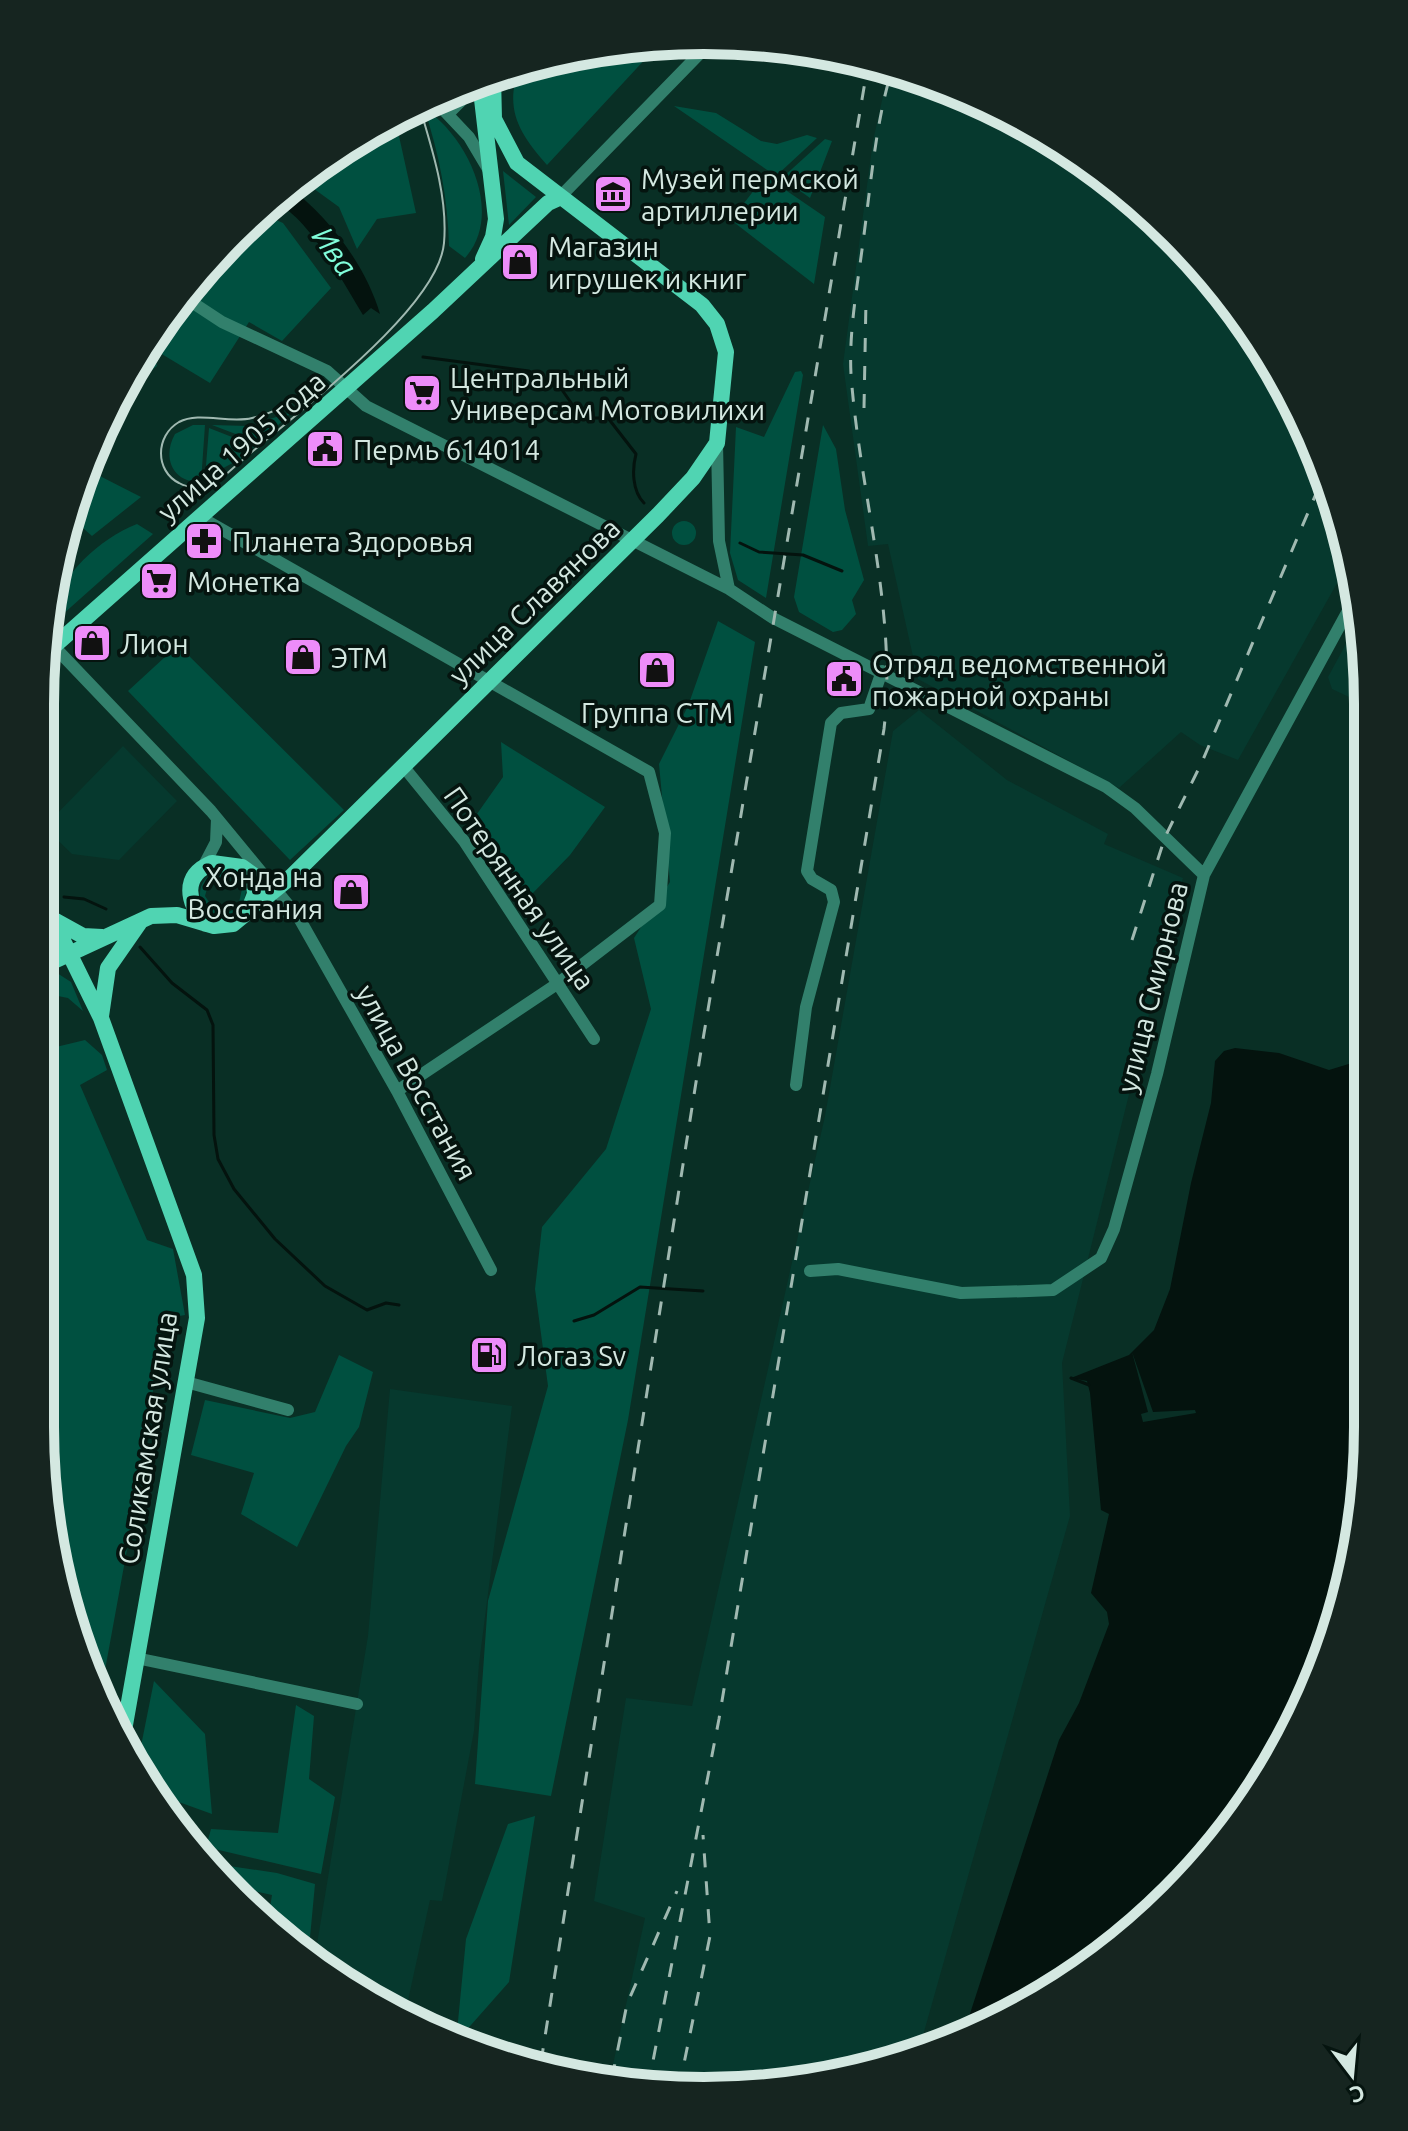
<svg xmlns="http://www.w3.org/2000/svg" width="1408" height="2131" font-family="Ubuntu,sans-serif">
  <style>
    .built { fill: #06392e }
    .green { fill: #005040; fill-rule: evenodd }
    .water { fill: #04130e }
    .pier { fill: #092f25 }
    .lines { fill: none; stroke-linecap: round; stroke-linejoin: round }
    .stream { stroke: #04130e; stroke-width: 3 }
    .minor { stroke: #32806c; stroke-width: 12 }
    .major { stroke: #50d4b2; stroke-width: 16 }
    .tram { stroke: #a0b9b1; stroke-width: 2 }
    .rail { stroke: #a0b9b1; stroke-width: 3; stroke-dasharray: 14 14; stroke-linecap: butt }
    .labels { text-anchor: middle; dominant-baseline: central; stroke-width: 7; stroke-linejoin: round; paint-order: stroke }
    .poi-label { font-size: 28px; fill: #d4e8e1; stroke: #05140f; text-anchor: start }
    .street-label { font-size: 28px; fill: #d4e8e1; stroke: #05140f }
    .water-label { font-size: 30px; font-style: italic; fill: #80fdda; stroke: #05140f }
    .rim { fill: none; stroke: #d4e8e1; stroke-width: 10 }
  </style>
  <rect width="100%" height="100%" fill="#092f25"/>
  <!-- built -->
  <path class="built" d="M889,69L918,75L1036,129L1142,205L1231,300L1300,411L1345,533L1350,560L1238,760L1200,745L1181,732L1119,788L918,679L888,544L868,546L843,364L873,141Z
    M1360,618L1367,661L1366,705L1332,689L1328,677Z
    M919,710L1007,780L1108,834L1104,844L1183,878L1062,1363L1070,1516L920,2046L834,2078L660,2090L610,2078L645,1918L594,1901L626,1698L692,1706L825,1116L893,731Z
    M123,746L177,801L119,860L72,854L44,827Z
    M390,1389L512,1406L479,1664L474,1731L442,1901L430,1900L407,2005L401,2012L314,1962L368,1636Z"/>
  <!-- green -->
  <path class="green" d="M662,41L547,165C520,134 503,109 520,67Z
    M674,106L716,113L761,141L777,144L807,135L817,138L776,176Z
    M424,108C467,136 505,213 465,258L449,246C448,199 439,153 424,108Z
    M395,118L416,213L377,219L357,249L339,207L299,178L353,144L360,149Z
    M825,139L832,141L810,198L782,178Z
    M503,171L536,197L509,225Z
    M765,176L825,217L814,284L731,220Z
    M261,213L283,223L331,288L282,341L249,322L210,383L155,350L205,266Z
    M152,346L157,366L119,397L103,428L108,411Z
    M801,371L803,375L766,598L738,580L730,553L736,427L764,437L795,372Z
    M292,412L259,443L212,425L248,426Z
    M193,425H205L201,482C172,483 162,457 175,434Z
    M823,425L836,449L845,510L864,580L852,600L856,614L842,630L833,632L799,612L794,597Z
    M209,428L255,446L240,459L205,478Z
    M90,471L141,497L92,536L75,521Z
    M672 533a12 12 0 1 1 24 0a12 12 0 1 1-24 0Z
    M137,524L153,534L53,623L50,616C60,575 99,539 137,524Z
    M718,621L755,642L628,1420L551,1796L475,1784L488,1601L548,1386L535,1289L542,1227L606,1149L651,1009L634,938L670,882L659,764L688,706Z
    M178,645L344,810L290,860L128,691Z
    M501,742L605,807L570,855L530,896L472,821L503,777Z
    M218,871L240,877L246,891L243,906L224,918L203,908C196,892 201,877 218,871ZM223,876L235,879L242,889L238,907L227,913L215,911L205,896L208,885Z
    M57,973L71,982L83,1011L68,998L43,993V977Z
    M85,1040L102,1055L107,1070L80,1085L147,1240L173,1249L185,1315L163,1319L143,1462L101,1692L75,1640L40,1427L43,1044L56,1047Z
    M339,1355L373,1372L359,1427L346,1446L297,1547L241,1514L254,1473L191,1455L205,1400L290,1418L315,1412Z
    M154,1681L205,1734L212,1814L176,1801L161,1806L137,1766Z
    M296,1705L314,1716L309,1779L335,1797L321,1874L206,1847L211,1829L278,1833Z
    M535,1816L509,1982L456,2042L466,1939L508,1824Z
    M216,1864L277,1873L315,1884L309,1948L289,1943L268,1920L272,1895L237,1887Z"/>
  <!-- water -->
  <path class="water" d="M289,187C329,217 366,266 380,314L371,308L363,315C345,286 305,210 273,203Z
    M1235,1048L1279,1053L1329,1070L1365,1059L1362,1514L1300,1720L1203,1865L1036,2002L965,2029L1059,1740L1079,1703L1109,1624L1107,1612L1091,1593L1109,1514L1101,1510L1090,1393L1087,1381L1071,1378L1129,1355L1154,1330L1170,1289L1191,1183L1211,1103L1215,1061L1224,1051Z"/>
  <!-- pier -->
  <path class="pier" d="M1132,1352L1153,1412L1195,1410L1196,1413L1143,1422L1141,1414L1148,1412Z"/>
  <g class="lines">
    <!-- stream -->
    <path class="stream" d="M423,357L529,371L560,387L574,407L591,418H608L636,454C632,469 632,491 644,503
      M740,543L759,552L803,555L842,571
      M64,897L84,899L106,909
      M140,947L172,983L207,1010L213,1025L214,1135L218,1159L234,1189L275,1239L325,1286L367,1310L386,1303L399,1305
      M574,1321L594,1315L640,1287L703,1291
      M1071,1378L1089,1385"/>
    <!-- minor -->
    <path class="minor" d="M434,100L469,137L488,169
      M451,111L479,83
      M559,198L710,43
      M184,297L222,322L327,371L366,406L729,589L773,618L1106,787L1135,808L1204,875
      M717,443L719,541L729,589
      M200,517L649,772L665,833L660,905L557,984L397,1091
      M46,638L211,811L299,918L397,1091L491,1270
      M403,766L464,841L594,1039
      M203,867L216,842L217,819
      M248,912L279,909L295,916
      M796,1085L806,1007L834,902L831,890L812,879L807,871L831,723L841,713L869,709L882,671
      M810,1271L838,1269L961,1293L1029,1291L1053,1290L1101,1258L1114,1229L1157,1074L1204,875L1356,596
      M186,1382L288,1410
      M136,1658L357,1704"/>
    <!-- major -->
    <path class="major" d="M480,82L496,219L493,237L483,259
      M45,654L433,311L548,203L559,198
      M44,902L101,1018L194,1275L197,1318L123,1736
      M54,920L83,936L102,937
      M206,924C187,903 181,876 212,863L242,867L253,875L255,894L248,912
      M43,953L53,920
      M43,966L151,916L177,915L214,926L233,924L292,876L658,515L693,478L717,443L726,352L717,324L702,305L517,163L494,119L493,77
      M101,1016L108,968L140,922"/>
    <!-- tram -->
    <path class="tram" d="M319,387C298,399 275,413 252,418C229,424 199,411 179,422C155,436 155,471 179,483C193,491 207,487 220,480C274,428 438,314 444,243C448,197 432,149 419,105"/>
    <!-- rail -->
    <path class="rail" d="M864,408L866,300
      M1132,940L1165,837L1202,762L1324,475
      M541,2062L700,1057L868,64
      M612,2078L627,2004L677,1891
      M648,2087L719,1719L884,729C897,615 862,500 852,387C847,339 857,290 863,242C871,184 875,126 892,69
      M679,2088L710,1936L703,1835"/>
  </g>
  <!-- icons -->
  <defs>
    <g id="museum-square" transform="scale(2)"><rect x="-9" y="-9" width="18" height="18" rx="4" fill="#ed8cf9" stroke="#05140f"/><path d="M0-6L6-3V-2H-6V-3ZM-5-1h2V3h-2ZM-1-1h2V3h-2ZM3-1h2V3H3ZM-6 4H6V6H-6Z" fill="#111"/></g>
    <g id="shop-square" transform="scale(2)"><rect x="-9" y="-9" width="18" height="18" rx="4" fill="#ed8cf9" stroke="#05140f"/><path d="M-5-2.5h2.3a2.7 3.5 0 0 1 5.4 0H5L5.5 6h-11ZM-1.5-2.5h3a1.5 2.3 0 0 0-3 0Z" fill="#111"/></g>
    <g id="supermarket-square" transform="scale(2)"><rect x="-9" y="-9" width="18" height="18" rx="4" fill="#ed8cf9" stroke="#05140f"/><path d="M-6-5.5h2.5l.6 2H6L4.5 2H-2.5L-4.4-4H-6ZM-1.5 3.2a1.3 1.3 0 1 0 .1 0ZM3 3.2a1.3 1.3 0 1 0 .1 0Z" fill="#111"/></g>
    <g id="civic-square" transform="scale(2)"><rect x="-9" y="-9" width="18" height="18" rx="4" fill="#ed8cf9" stroke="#05140f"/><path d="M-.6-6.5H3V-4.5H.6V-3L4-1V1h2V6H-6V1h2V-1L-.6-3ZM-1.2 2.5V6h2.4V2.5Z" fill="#111"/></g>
    <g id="pharmacy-square" transform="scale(2)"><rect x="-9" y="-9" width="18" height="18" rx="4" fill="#ed8cf9" stroke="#05140f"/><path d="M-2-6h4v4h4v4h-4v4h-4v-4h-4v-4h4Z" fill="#111"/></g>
    <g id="fuel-square" transform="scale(2)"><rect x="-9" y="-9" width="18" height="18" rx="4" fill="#ed8cf9" stroke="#05140f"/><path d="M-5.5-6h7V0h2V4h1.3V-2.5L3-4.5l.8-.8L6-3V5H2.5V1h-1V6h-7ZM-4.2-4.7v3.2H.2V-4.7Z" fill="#111"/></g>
  </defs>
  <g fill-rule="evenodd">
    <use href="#museum-square" x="613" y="194"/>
    <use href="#shop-square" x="520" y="262"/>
    <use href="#supermarket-square" x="422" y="393"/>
    <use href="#civic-square" x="325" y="449"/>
    <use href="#pharmacy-square" x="204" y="541"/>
    <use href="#supermarket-square" x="159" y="581"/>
    <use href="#shop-square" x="92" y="643"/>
    <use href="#shop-square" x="303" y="657"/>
    <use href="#shop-square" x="657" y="670"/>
    <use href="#civic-square" x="844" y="679"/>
    <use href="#shop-square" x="351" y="892"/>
    <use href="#fuel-square" x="489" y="1355"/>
  </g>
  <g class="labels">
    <!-- poi labels -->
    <g class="poi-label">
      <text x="641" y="178">Музей пермской<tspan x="641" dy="32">артиллерии</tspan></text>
      <text x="548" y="246">Магазин<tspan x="548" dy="32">игрушек и книг</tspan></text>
      <text x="450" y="377">Центральный<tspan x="450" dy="32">Универсам Мотовилихи</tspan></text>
      <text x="353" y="449">Пермь 614014</text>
      <text x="232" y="541">Планета Здоровья</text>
      <text x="187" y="581">Монетка</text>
      <text x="120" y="643">Лион</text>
      <text x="331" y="657">ЭТМ</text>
      <text x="872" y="663">Отряд ведомственной<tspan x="872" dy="32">пожарной охраны</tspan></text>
      <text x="657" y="712" text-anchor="middle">Группа СТМ</text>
      <text x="323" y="876" text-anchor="end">Хонда на<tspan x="323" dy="32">Восстания</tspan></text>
      <text x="517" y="1355">Логаз Sv</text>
    </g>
    <!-- street labels -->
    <g class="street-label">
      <text transform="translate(241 446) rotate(-41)">улица 1905 года</text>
      <text transform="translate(534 601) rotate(-44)">улица Славянова</text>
      <text transform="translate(520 888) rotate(55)">Потерянная улица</text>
      <text transform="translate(1152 987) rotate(-76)">улица Смирнова</text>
      <text transform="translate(417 1082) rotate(61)">улица Восстания</text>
      <text transform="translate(147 1438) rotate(-81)">Соликамская улица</text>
    </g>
    <!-- water labels -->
    <g class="water-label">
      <text transform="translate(335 251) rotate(54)">Ива</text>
    </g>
  </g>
  <!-- crop -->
  <path d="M0 0H1408V2131H0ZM704 54H704A650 650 0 0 1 1354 704V1427A650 650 0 0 1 704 2077H704A650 650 0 0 1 54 1427V704A650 650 0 0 1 704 54Z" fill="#162520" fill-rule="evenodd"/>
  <path class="rim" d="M704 54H704A650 650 0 0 1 1354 704V1427A650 650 0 0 1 704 2077H704A650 650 0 0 1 54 1427V704A650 650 0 0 1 704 54Z"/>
  <!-- north arrow -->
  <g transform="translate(1352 2075) rotate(164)" stroke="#05140f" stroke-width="6" paint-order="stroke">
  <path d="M0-6L14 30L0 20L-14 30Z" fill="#d4e8e1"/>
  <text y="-12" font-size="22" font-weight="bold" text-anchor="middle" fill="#d4e8e1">С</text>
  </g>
</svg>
